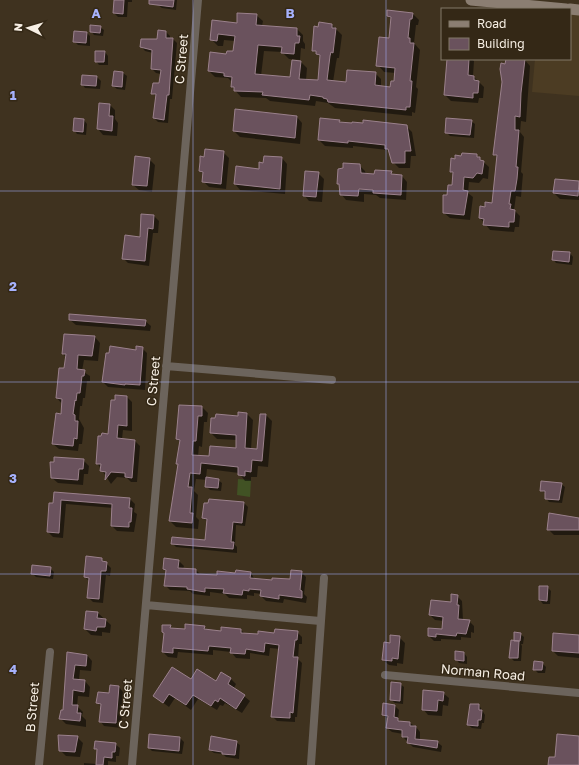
<svg xmlns="http://www.w3.org/2000/svg" width="579" height="765" font-family="'Golos Text',sans-serif">
  <style>
    .built { fill: #4c3c23 }
    .green { fill: #415224 }
    .shadow { fill: #0007 }
    .building { fill: #6a525d; stroke: #9b818c }
    .lines { fill: none; stroke-linecap: round; stroke-linejoin: round }
    .street { stroke: #6c645c; stroke-width: 8 }
    .secondary { stroke: #8b7e72; stroke-width: 11 }
    .grid { fill: none; stroke: #a6b1fc; stroke-width: 1; stroke-opacity: 0.55 }
    .labels { text-anchor: middle; dominant-baseline: central; stroke-width: 3; stroke-linejoin: round; paint-order: stroke }
    .street-label { font-size: 13px; fill: #f7efe4; stroke: #342816 }
    .grid-label { font-size: 13px; text-anchor: middle; font-weight: bold; fill: #a6b1fc; stroke: #342816; stroke-width: 3; stroke-linejoin: round; paint-order: stroke }
  </style>
  <rect width="100%" height="100%" fill="#3f321f"/>
  <!-- built -->
  <path class="built" d="M579,6V96L532,92L535,59H570V9Z"/>
  <!-- green -->
  <path class="green" d="M238,479L251,480L250,497L237,495Z"/>
  <!-- shadow -->
  <path class="shadow" d="M115,0H132V2H128L127,17H118L114,13Z
    M159,0H177L176,10L162,8L158,5Z
    M413,14L419,20L418,25H416L414,43L420,50L416,87L418,89L415,113L412,112V116L335,108L328,103L316,101L315,106L270,101L266,98L241,97L232,87V82L228,78L215,77L209,71L227,55L234,52L235,41L224,40L223,46H218L211,39L213,22L237,24L256,15L263,21L262,26L297,29L303,35V41L305,44V49L301,48L300,60L289,59L282,52L264,51L261,76L291,78L301,62L307,68L306,80L319,82L321,58L313,50L319,28L332,25L342,35L339,58H337L336,63L333,82L347,83L375,73L381,79V87L391,88L395,82L396,73L384,72L378,65L389,39L392,20L388,16Z
    M100,27L104,30L103,36L94,35L91,31Z
    M166,32L170,36V39H173L177,43L172,99H170L168,123L158,122L154,118L157,97L152,93L160,84L161,74L156,73L152,69L153,53L145,51L141,46L158,40Z
    M87,33L90,36V46L78,45L74,41Z
    M105,52L108,56V65H99L96,61Z
    M448,59H472L474,61L473,76L484,87L483,98H479L478,103L451,101L445,95Z
    M507,59H524L530,66L526,122L521,121L520,132L524,137L521,172L523,174L522,185L521,197L516,196L514,210L520,216L519,227H515L514,232L490,230L480,218L485,208L493,204L498,158L494,154Z
    M115,72L123,73L127,76L125,90L117,89L113,86Z
    M83,76L97,77L101,81L100,89L85,88L82,84Z
    M100,104L110,105L115,110V119L118,123L117,136L103,135L98,129Z
    M297,117L302,123L300,144L240,137L234,131Z
    M84,120L87,124L86,135L77,134L74,130Z
    M339,121L342,123L406,126L412,132L416,156H411L410,168H399L393,162L391,153L387,150L353,146V148L325,146L319,140Z
    M471,121L475,124L474,138L450,136L446,132Z
    M223,152L229,158L226,189L209,187L203,181L204,175L200,171L205,158Z
    M476,155L489,167L488,179L483,178L479,183L469,182L468,193L473,197L470,220L450,218L444,213L453,186L454,175L451,172L455,160L462,157Z
    M282,158L287,164L285,194L240,190L235,184L260,170L264,164Z
    M149,159L155,165L152,192L139,190L133,185Z
    M359,165L365,171L366,175H375L391,172L394,176H402L407,182L406,200L380,198L376,195L364,194V202L346,200L341,194L340,185L338,183Z
    M318,173L324,179L322,202L309,201L304,195Z
    M579,183V200L560,199L554,193Z
    M154,216L159,221L158,233H153L149,266L128,263L123,258L141,238Z
    M570,253L573,257L572,265L556,263L553,259Z
    M70,320L145,321L151,326L150,331L76,325Z
    M95,337L100,343L98,361L84,360L82,371L90,376V381H87L85,398H83L82,406H80L79,419L84,428L82,444H79L78,451L59,449L53,444L62,415V404L57,398L65,369L66,357L63,354Z
    M142,348L147,353L145,390L108,387L103,382Z
    M127,397L132,402V431L123,430L122,439L135,441L140,446L137,482H131L127,478L117,477L111,484L97,463L109,435L116,401Z
    M202,407L208,413L207,422H204L202,447L199,446L198,456L210,457L237,449V440L217,439L211,433L239,417V413L247,414L253,420L251,449L257,450L266,415L272,421L268,467L258,466L257,477H251V481H245L239,473L207,469L206,478L218,480L222,483L221,491L210,490L206,486L207,480L196,479L194,491L198,495L196,517L199,520L198,529L176,527L170,521L179,465L177,464L180,442L177,439Z
    M83,460L89,466L88,474H84L83,485L58,483L52,478Z
    M561,484L565,487L562,503L549,502L546,498V494L541,490Z
    M55,493L130,499L135,504L134,512L137,514L134,532L117,531L112,526L113,508L66,504L63,538L53,537L48,532Z
    M244,503L248,507L245,526L236,525L235,545L237,547V553L176,547L172,543L206,541L208,522L203,518Z
    M550,514L579,519V535H554L548,529Z
    M102,559L111,568L110,576L106,575L103,603L93,602L88,597L90,582L85,577Z
    M179,561L184,566L183,569L196,570L201,575L218,576L251,573L255,580H291L301,572L306,577L304,594L307,597L306,603L284,599L283,603L266,601L261,596V594L254,593V596L247,595V599L229,598L225,594L210,592V596L193,594L190,591L170,590L165,585L166,572L164,569Z
    M50,568L54,572L53,579L36,577L32,573Z
    M547,587L551,591L550,604H543L540,600Z
    M457,596L462,601L463,620L469,621L474,626V633L471,632V638L461,637V640L441,639V641H434L429,636L443,630L444,621L435,620L430,615L451,603Z
    M98,613L111,625L110,633L102,632V636L91,635L85,629Z
    M170,626L173,629L186,630L204,627L208,631L222,632L241,630L245,634L297,632L302,637V644H299L298,659L302,663L297,717H295V722L277,721L272,716L280,649L270,648L269,656L250,653V659L236,658L231,652L213,650V655L178,652L177,658L168,657L163,652L165,634L163,632Z
    M520,634L524,637L523,644H521L522,646L521,661H514L510,657Z
    M579,636V658L558,656L553,651Z
    M399,637L405,643L403,664L397,663V666L389,665L383,660L391,644Z
    M68,653L87,655L92,661L91,671L80,670L79,680L85,681L90,687L89,697L78,696L77,706L83,712L82,716L86,720V727L66,724L61,719L64,711Z
    M464,653L467,657V664L459,663L456,659Z
    M542,663L546,667L545,673H538L534,669Z
    M221,674L231,679L236,684L234,688L250,701L242,713L225,703L223,706L220,705L217,710L198,699L191,710L175,698L169,707L154,696L191,680L216,683Z
    M400,684L404,687L403,704L395,703L391,700Z
    M119,687L123,692L121,728L104,726L100,721L101,707L98,703Z
    M443,693L449,698L448,706L443,705L442,716L428,715L423,709Z
    M479,705L485,715L484,723H482L481,729L472,728L468,725Z
    M395,706L399,710L398,719L402,723H410L416,727L420,732V740L437,742L442,746L441,752L413,747L403,737V734L392,732L387,728L388,719L383,715Z
    M150,735L180,738L184,742L182,754L152,751L149,748Z
    M77,737L83,743L80,757L66,756L60,750Z
    M236,742L240,745L239,759L226,757L223,754L214,753L210,750Z
    M115,744L120,748L119,756H116V762L108,761V765H84V763L97,764L98,751L95,748Z"/>
  <!-- building -->
  <path class="building" d="M114,0H124L123,14L113,13Z
    M149,0H174L173,7L149,4Z
    M387,10L413,13L412,19H410L408,38H410V43H414L410,81H412L410,107H406V110L328,102L327,99L323,98V97L310,95L309,100L262,95L263,92L234,91V87H231L232,77L224,76V73L208,71L210,52L226,54L227,51H233L235,36L218,34L217,41L210,40L212,20L237,23V13L257,14L256,25L297,28V36H300L299,43H295L294,54L281,53L282,47L258,45L255,74L290,77L292,60L301,61L299,79L318,80L320,55L316,54V51H312L314,26L318,27L319,22L332,24V28H336L333,53L331,52L330,56L327,80L346,82L347,70L376,72L375,85L390,87L391,81H394L395,68L376,66L379,37L389,38L391,17L387,16Z
    M90,25L101,26L100,33L90,32Z
    M158,30L166,31V38H173L169,95H167L164,120L153,118L156,94H151L153,83H159L161,70L151,69L152,50L140,47L141,39H157Z
    M74,31L87,32L86,43L73,42Z
    M95,51H105L104,62H95Z
    M447,59H469L468,75L474,76V80L479,81L478,93H473V98L444,95Z
    M506,59H525L521,93L520,117L515,116V130H519L516,167H518L517,179L515,191H511L509,204H511L510,209L515,210L514,222H509V227L483,225L484,219L479,218L480,206L485,207V202L492,203L497,155H493L502,82L500,69L501,63L505,64Z
    M114,71L123,72L122,87L112,86Z
    M82,75L97,76L96,86L81,85Z
    M99,103L110,104L109,116H113L112,131L97,129Z
    M235,109L297,116L295,138L233,131Z
    M74,118L84,119L83,132L73,131Z
    M320,118L340,120L339,122L352,123V122L363,123V120L407,125L411,151H405V163H392L388,149H385V145L348,141V143L318,140Z
    M446,118L472,120L470,135L445,133Z
    M205,149L224,151L221,184L202,182L203,172L199,171L200,162V156L204,157Z
    M462,153L477,154V157H480V160L484,161L482,174L477,173L473,178L464,177L463,190L468,191L464,215L443,213V195H447L448,185H452L453,172H450L451,158L455,159V155L461,156Z
    M135,156L150,158L147,186L132,185Z
    M264,156L282,157L280,189L234,184L236,166L259,169V162L263,163Z
    M343,163L360,164L361,173L374,174L375,170L392,171L391,174L402,175L401,195L373,193V190L359,189L358,196L340,195L339,184H337L338,169L343,168Z
    M305,171L319,172L316,197L303,196Z
    M555,179L579,181L578,196L553,193Z
    M141,214L154,215L153,229L148,228L145,261L122,259L125,235L140,237Z
    M553,251L570,252L569,262L552,260Z
    M69,314L146,320L145,326L69,320Z
    M64,334L95,336L92,356L78,355L77,369L85,370L84,376H82L80,393H77L76,401L75,400L73,414L75,415V421H78L77,439L74,438L73,446L52,444L56,413L61,414L62,399L56,398L59,368H64L66,354H62Z
    M110,346L136,350V346L143,347L140,385L125,384V385L102,382L106,353H109Z
    M115,395L127,396V426L118,425L117,438L135,440L132,478L125,477V473L111,472L105,480L106,472L100,471L101,464H96L98,436H101L102,433L108,434L111,400H115Z
    M179,405L202,406V416H198L196,441H193L192,455L209,456L210,446L236,448V435L210,433L211,418H215L216,414L238,416V412L247,413L245,448L257,449L260,414H266L262,461L252,460L251,472L245,471V476L238,475V467L201,463L200,474L190,473L188,487H192L190,513H193L192,523L169,521L178,464H176L180,440L176,439Z
    M54,457L84,459L83,469H79L78,480L51,478L50,462H54Z
    M206,477L219,479L218,488L205,487Z
    M541,481L562,483L559,500L545,499V491H540Z
    M54,492L130,498L129,508H132L131,522H129V527L111,526L112,504L61,500L59,533L47,532L49,503H53Z
    M209,499L244,502L242,523L233,522L231,542H234L233,549L171,544L172,537L205,540L207,519L202,518L204,503H208Z
    M549,513L579,518V530H547Z
    M86,556L102,558V561L107,562L106,571H101L99,599L87,598L89,578L84,577Z
    M164,558L179,560L178,568L196,569V574L217,575V571L235,573L236,570L251,572L250,578L272,580V578L290,579L291,570L302,571L300,590L302,591V598L279,595V599L260,596L261,590L249,589V591L243,590L242,595L223,593L224,589L205,588V592L187,589V587L164,586L166,570L163,569Z
    M32,565L51,567L50,576L31,574Z
    M539,586H548L547,601L539,600Z
    M451,594L458,595L457,605H459L458,619L470,620L466,634L457,633L456,636L436,634V637L428,636V628L442,629L443,617L429,615L431,600L451,602Z
    M86,611L98,612L97,618L106,619L105,627H97L96,631L84,629Z
    M185,624L205,626L204,629L221,631V627L241,629V633L258,634V631L274,633L275,629L298,631L297,640H295L293,657H298L293,713L290,712V718L271,717L279,645L265,643L264,652L246,649L245,654L230,653L231,648L209,646L208,651L173,648V653L162,652L164,633L162,632V625H171L170,628L185,629Z
    M514,632L521,633L520,641H514Z
    M553,633L579,635V653L552,651Z
    M390,635L400,636L398,659L392,658V661L382,660L384,642L390,643Z
    M511,640L519,641L518,658H509Z
    M455,651L464,652V661L455,660Z
    M67,652L87,655L86,666L75,665L73,679L85,680L84,692L73,690L72,705H78L77,713H81L80,721L59,719L61,710H63Z
    M534,661L543,662L542,670H533Z
    M172,667L191,679L197,669L216,681L221,672L231,678L228,684L245,695L236,709L220,698L218,702L215,700L211,706L193,695L186,705L169,694L163,703L153,696Z
    M391,682L401,683L400,701L390,700Z
    M110,685L119,686L116,723L99,722L101,704L96,703L98,692L109,693Z
    M423,690L444,692L443,701L438,700L437,711L422,710Z
    M383,703L395,705L394,717L398,718V721L410,722V726H416L415,739L438,741L437,748L407,743L408,737H402V730L386,728L388,716L382,715Z
    M470,704H479V710H482L481,720H478V726L467,725Z
    M149,734L180,737L179,751L148,748Z
    M557,734L579,736V765H548L549,757H555Z
    M58,735L78,736L75,752L59,751Z
    M211,736L237,741L235,755L222,754V752L209,750Z
    M95,741L116,743L115,752H112V758L104,757L103,765H96L97,749H94Z"/>
  <g class="lines">
    <!-- street -->
    <path class="street" d="M166,366L332,380
      M146,605L320,621
      M385,675L579,693
      M311,764L324,578
      M39,765L50,652
      M132,765L198,0"/>
    <!-- secondary -->
    <path class="secondary" d="M471,0L566,9
      M570,9L579,10"/>
  </g>
  <!-- grid -->
  <path class="grid" d="M193,0V765M386,0V765M0,191H579M0,382H579M0,574H579"/>
  <g class="labels">
    <!-- street labels -->
    <g class="street-label">
      <text transform="translate(181 59) rotate(-85)">C Street</text>
      <text transform="translate(153 381) rotate(-85)">C Street</text>
      <text transform="translate(483 672) rotate(5)">Norman Road</text>
      <text transform="translate(125 704) rotate(-85)">C Street</text>
      <text transform="translate(32 707) rotate(-85)">B Street</text>
    </g>
  </g>
  <g class="grid-label">
    <text x="96" y="18">A</text>
    <text x="290" y="18">B</text>
    <text x="13" y="100">1</text>
    <text x="13" y="291">2</text>
    <text x="13" y="483">3</text>
    <text x="13" y="674">4</text>
  </g>
  <!-- legend -->
  <rect x="441" y="8" width="130" height="52" fill="#342816" stroke="#827868"/>
  <rect x="449" y="21" width="20" height="6" fill="#8b7e72" stroke="#827868"/>
  <text x="477" y="28" font-size="12" fill="#f7efe4">Road</text>
  <rect x="449" y="38" width="20" height="12" fill="#6a525d" stroke="#827868"/>
  <text x="477" y="48" font-size="12" fill="#f7efe4">Building</text>
  <!-- north arrow -->
  <g transform="translate(28 28) rotate(275)" stroke="#342816" stroke-width="3" paint-order="stroke">
  <path d="M0-3L7 15L0 10L-7 15Z" fill="#f7efe4"/>
  <text y="-6" font-size="11" font-weight="bold" text-anchor="middle" fill="#f7efe4">N</text>
  </g>
</svg>
